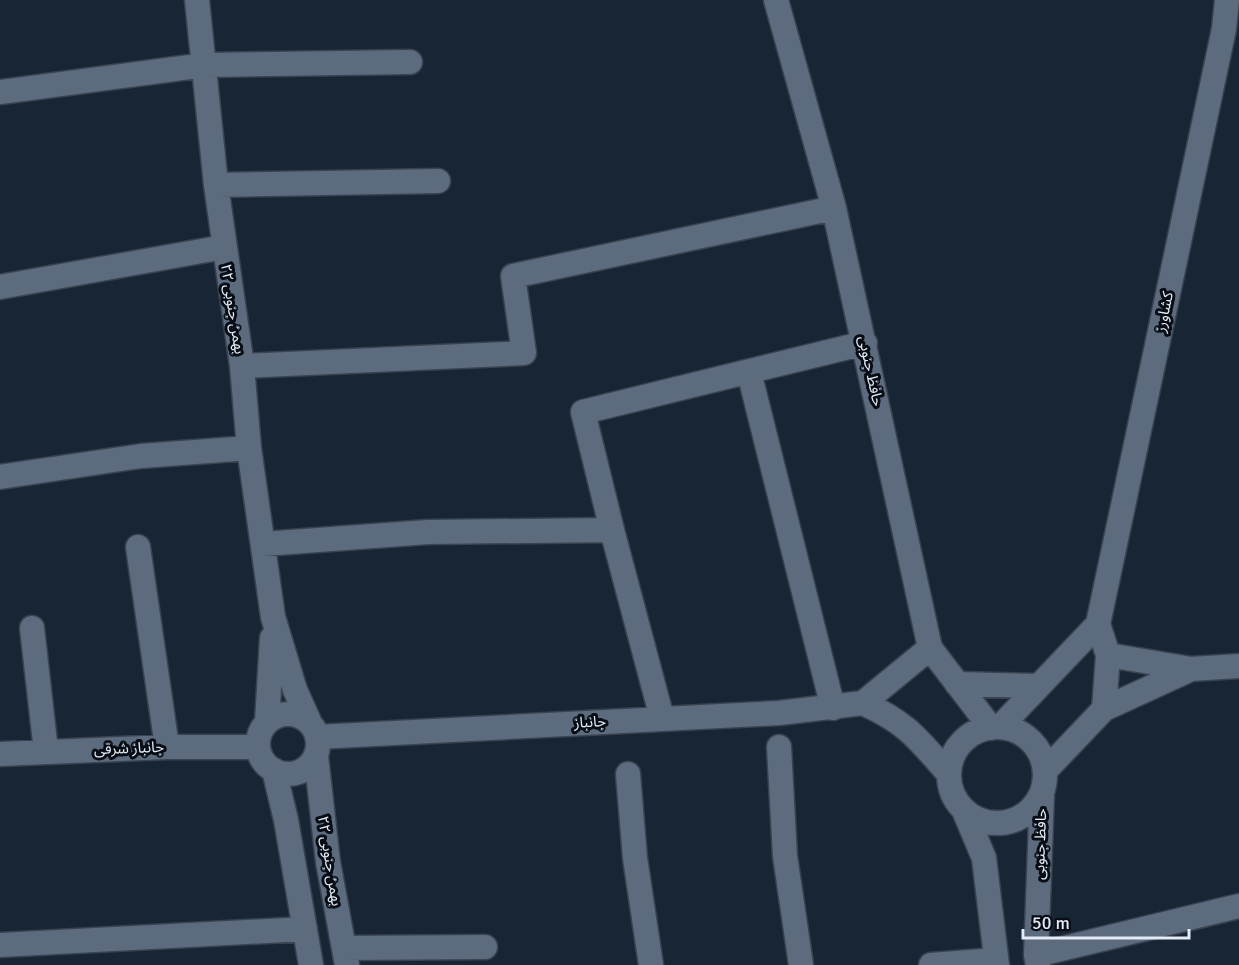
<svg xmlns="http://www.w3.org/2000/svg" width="1239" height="965" font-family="Signika,'Noto Sans Arabic',sans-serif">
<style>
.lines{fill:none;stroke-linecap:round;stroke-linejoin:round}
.minor-casing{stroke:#394250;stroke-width:27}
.minor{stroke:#5c6b7e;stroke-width:24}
.labels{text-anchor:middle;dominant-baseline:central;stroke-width:6;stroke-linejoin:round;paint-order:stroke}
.street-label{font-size:15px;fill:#e2ebf6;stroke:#080d15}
</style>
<rect width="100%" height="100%" fill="#182535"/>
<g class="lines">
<defs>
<path id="minor" d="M197,0l19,185 26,181 7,82 24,169 22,73 14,31
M776,0l58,208 96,440 61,80
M1227,0l-3,29 -126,595 10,31 83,14 48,-3
M0,92l205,-27 205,-3
M216,185l222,-4
M0,287l224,-40
M242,366l282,-13 -11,-77 321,-68
M749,372l84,336
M0,477l141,-21 108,-8
M263,544l165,-12 184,-2
M138,547l29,200
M32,628l14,123
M957,684l81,2
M863,703c44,20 54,35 85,70
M863,703l67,-55
M1104,709l4,-54
M258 744a30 30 0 1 1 60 0a30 30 0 1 1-60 0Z
M662,718l-50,-188 -29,-118 282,-69
M267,722l5,-84
M949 775a48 48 0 1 1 96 0a48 48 0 1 1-96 0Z
M1000,727l98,-103
M317,737l462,-24 84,-10
M779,747l6,109 16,109
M0,754l167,-7h91
M316,756l12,106 19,103
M274,770l12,50 25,145
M1045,771l59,-62 87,-40
M628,774l7,84 16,107
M965,813l19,45 13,107
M0,945l305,-16
M344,948l141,-1
M1036,955l203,-49
M931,965l64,-5
M1038,965l-2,-10 6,-161"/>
</defs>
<use href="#minor" class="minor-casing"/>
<use href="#minor" class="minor"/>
</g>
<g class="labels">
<g class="street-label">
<text transform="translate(233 309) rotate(81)">۲۲ بهمن جنوبی</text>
<text transform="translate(1164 312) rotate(-78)">کشاورز</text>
<text transform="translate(871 371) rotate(78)">حافظ جنوبی</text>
<text transform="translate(590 722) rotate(-3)">جانباز</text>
<text transform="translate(129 748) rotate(-2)">جانباز شرقی</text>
<text transform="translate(1040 844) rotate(-88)">حافظ جنوبی</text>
<text transform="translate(330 861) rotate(81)">۲۲ بهمن جنوبی</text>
</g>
</g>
<path d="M1023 929v9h166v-9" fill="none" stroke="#e2ebf6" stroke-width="3"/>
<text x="1032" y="929" font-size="18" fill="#e2ebf6" stroke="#080d15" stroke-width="4.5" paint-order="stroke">50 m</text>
</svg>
